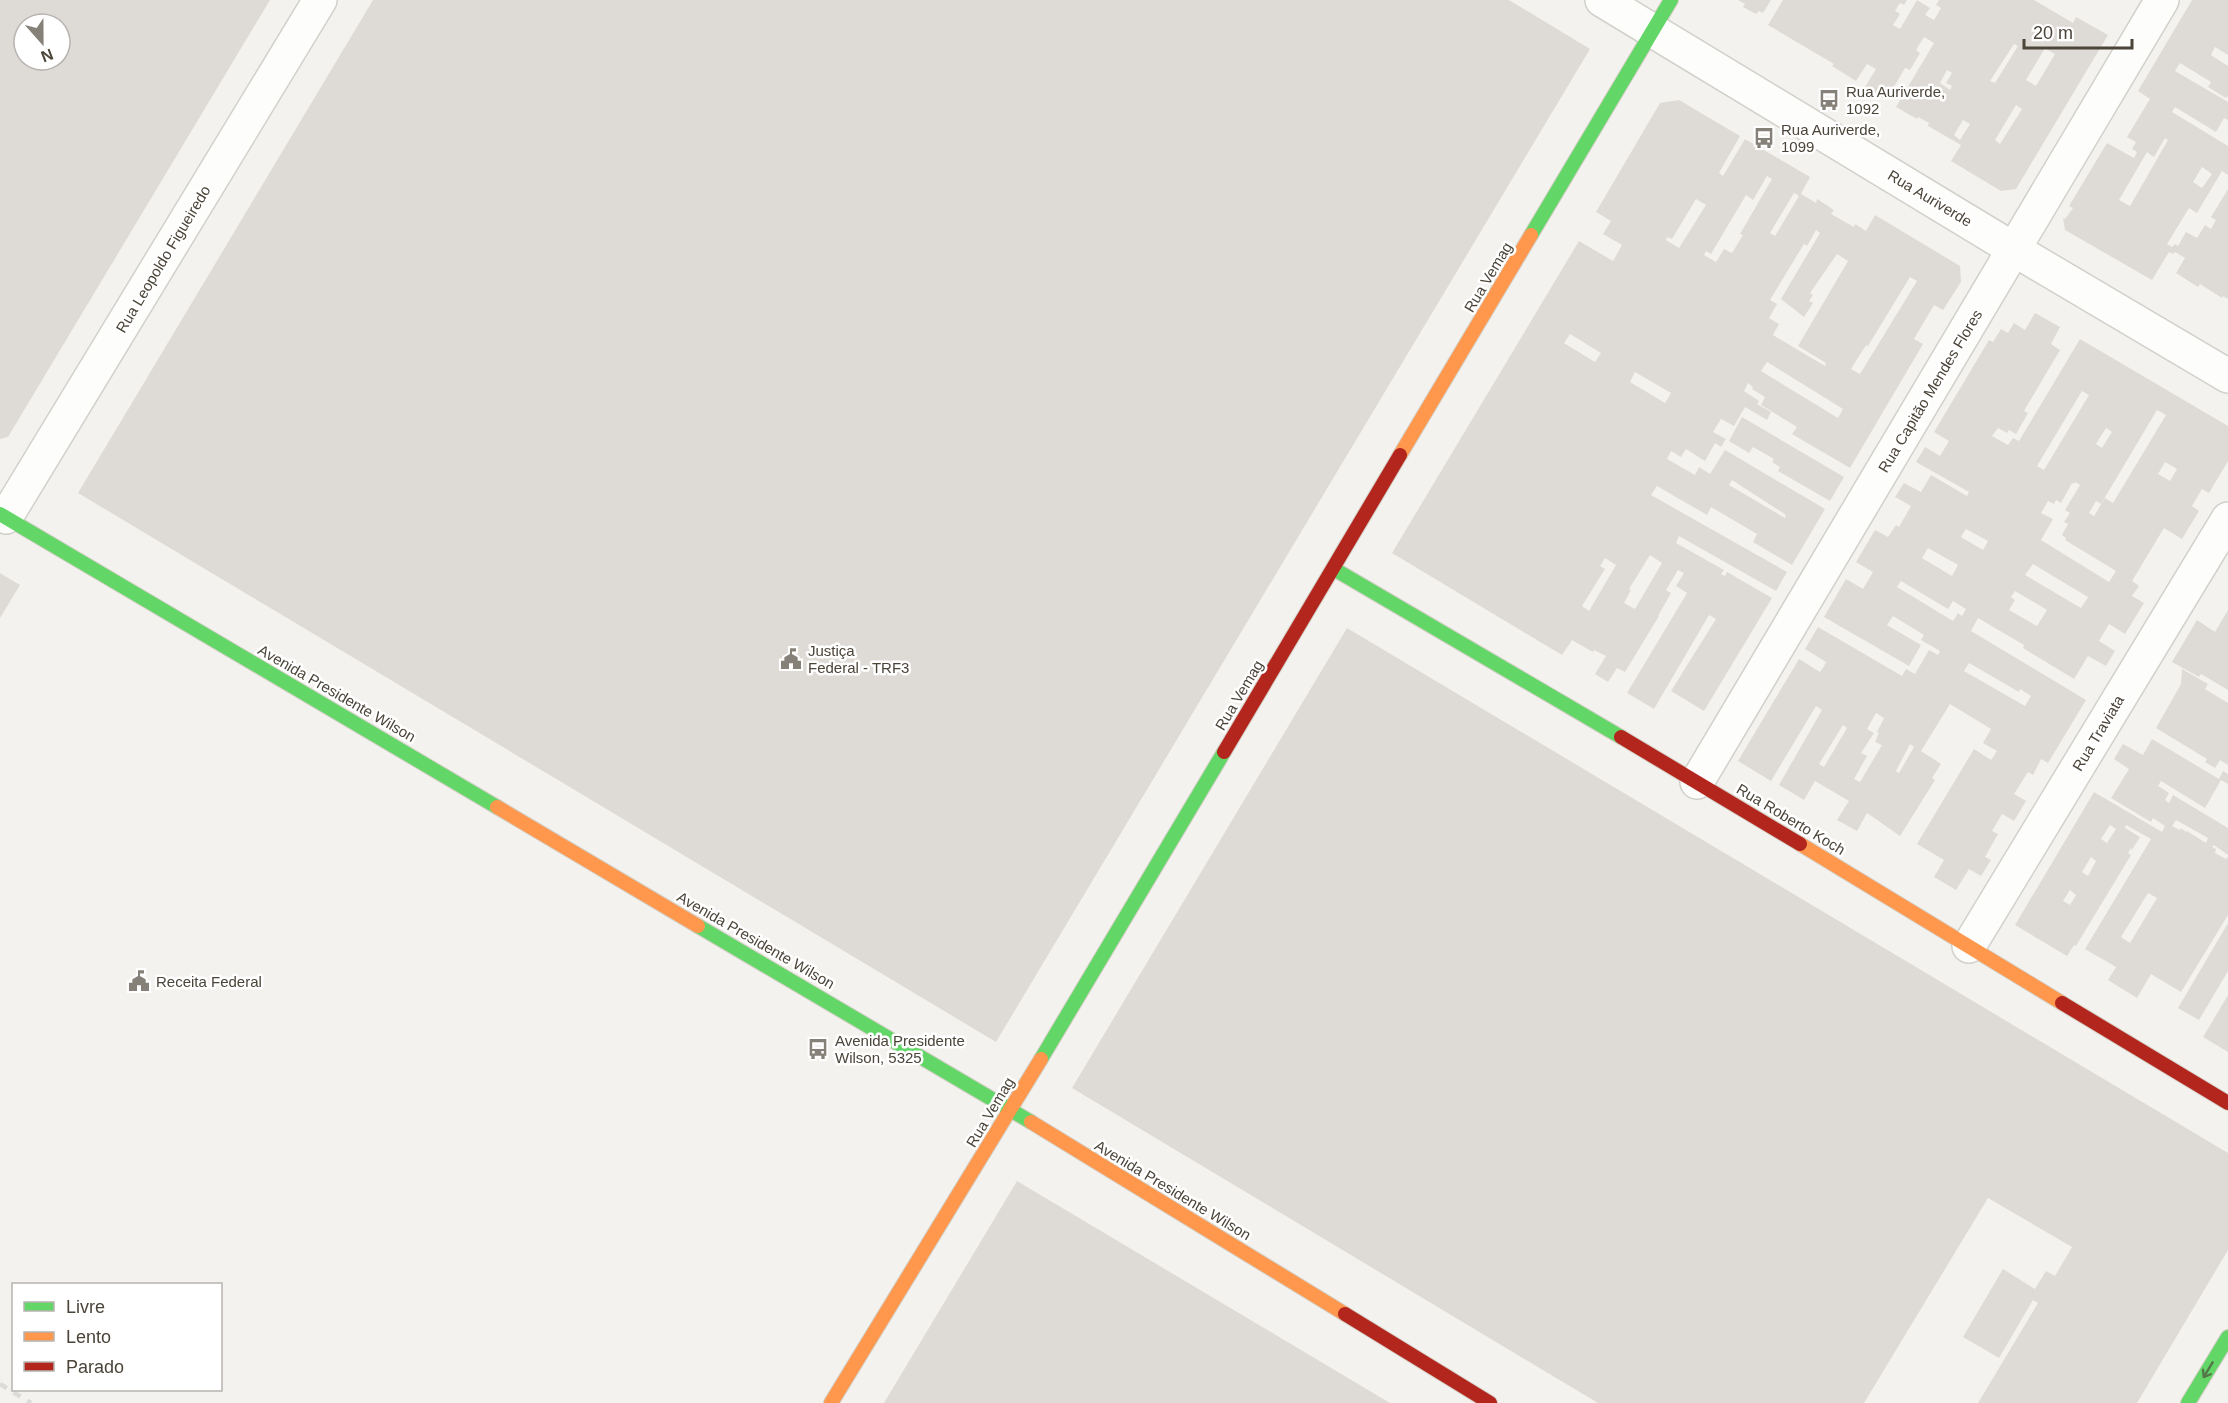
<svg xmlns="http://www.w3.org/2000/svg" width="2228" height="1403" font-family="Helvetica,sans-serif">
<style>
.building{fill:#dedbd6;fill-rule:evenodd}
.lines{fill:none;stroke-linecap:round;stroke-linejoin:round}
.street-casing{stroke:#d2d0cb;stroke-width:36}
.fast-casing{stroke:#d3cfc5;stroke-width:16}
.slow-casing{stroke:#d3cfc5;stroke-width:16}
.jam-casing{stroke:#d3cfc5;stroke-width:16}
.street{stroke:#fdfdfc;stroke-width:33}
.fast{stroke:#63d668;stroke-width:14}
.slow{stroke:#ff974d;stroke-width:14}
.jam{stroke:#b3261e;stroke-width:14}
.rail{stroke:#dbdbda;stroke-width:4.5;stroke-dasharray:8 8;stroke-linecap:butt}
.oneway{stroke:#537749}
.labels{text-anchor:middle;dominant-baseline:central;stroke-width:5;stroke-linejoin:round;paint-order:stroke}
.poi-label{font-size:15px;fill:#4b4439;stroke:#fff;text-anchor:start}
.street-label{font-size:15px;fill:#4b4439;stroke:#fff}
</style>
<rect width="100%" height="100%" fill="#f4f2ee"/>
<path class="building" d="M0,0h270l-262,437 -8,2zM24,24h36v36h-36z
M373,0h1136l81,49 -594,993 -918,-549z
M1738,0h33l-8,13 -4,-2 -3,3 -13,-7 2,-3z
M1783,0h124l-3,5 -4,-2 -5,8 5,3 -7,11 7,4 17,-29 13,8 -5,7 9,5 7,-12 -5,-3 3,-5h95l39,23 3,-6 32,18 -92,154 -15,2 -50,-30 10,-16 -33,-19 1,-3 -11,-6 -1,2 -21,-12 38,-64 -10,-6 -8,13 4,3 -10,17 -5,-2 -19,32 -21,-13 11,-18 -9,-5 -11,17 -24,-15 2,-2 -66,-39zM2014,44l4,2 -23,37 -5,-2zM2045,48l10,6 -19,32 -10,-6zM1947,70l5,3 -6,10 6,3 -2,4 -10,-7zM2016,105l6,4 -22,35 -5,-4zM1963,120l7,4 -10,16 -6,-5z
M2192,0h36v55l-13,-8 -4,8 17,11v30l-2,2 -18,-11 3,-5 -31,-19 -5,8 53,31v18l-4,-2 -8,14 -41,-25 -3,5 56,34v29l-6,-4 -25,42 -8,-5 -22,36 5,3 3,-3 3,2 8,-14 11,6 8,-13 6,4 5,-9 -5,-3 17,-28v110l-5,-3 -1,2 -22,-14 -2,3 -22,-14 9,-15 -10,-6 -2,2 -4,-2 -17,28 -87,-50 -2,-12 2,1 8,-11 -4,-2 38,-63 27,15 3,-6 -5,-3 4,-7 -9,-5 23,-38 -12,-8zM2165,138l3,2 -38,66 -11,-6 28,-48 7,5zM2202,167l10,7 -10,14 -9,-6z
M1679,100l61,36 -21,37 4,3 22,-37 65,38 -9,17 15,9 1,-4 17,11 -3,4 23,13 1,-3 11,7 9,-16 85,51 1,16 -18,28 -9,-5 -20,34 9,5 -73,124 -58,-34 5,-7 -36,-22 4,-8 -13,-8 1,-2 -5,-4 -4,8 15,10 -2,3 14,8 -4,8 -22,-13 -11,19 -13,-7 -8,13 13,7 -5,8 -6,-4 -10,18 -19,-12 -5,8 -10,-6 -4,8 28,16 4,-8 11,7 15,-24 100,59 -33,56 -39,-23 4,-8 -46,-27 -4,8 -50,-29 -6,9 136,77 -11,19 -97,-55 -3,7 48,27 -3,4 4,2 2,-4 45,26 -68,113 -33,-20 45,-72 -7,-4 -55,94 -27,-16 60,-100 -11,-7 8,-13 -6,-3 -12,20 5,3 -13,23h1l-34,56 -8,-4 -9,14 -13,-8 11,-18 -12,-6 -1,2 -21,-12 -10,15 -170,-102 187,-312 34,20 9,-16 -19,-11 8,-13 -15,-9 64,-109zM1767,176l5,3 -32,55 3,1 -11,18 -8,-4 -8,13 -12,-7 2,-4 5,3 35,-59 7,5zM1794,193l5,3 -24,40 -5,-3zM1696,199l10,6 -27,43 -13,-8 1,-3 5,2zM1816,230l4,3 -39,66 23,18 9,-14 -4,-2 4,-6 -3,-2 27,-39 11,7 -50,85 28,17 -1,3 -52,-31 6,-11 -10,-6 8,-14 -7,-4 34,-56 3,2zM1910,277l7,4 -57,93 -9,-5 15,-24 2,1zM1570,334l31,19 -6,9 -31,-19zM1767,362l76,47 -5,9 -77,-47zM1635,372l36,21 -6,10 -35,-21zM1732,480l54,35 -1,3 -56,-33zM1650,555l12,8 -27,46 -11,-6 7,-13 -2,-1zM1605,558l11,7 -27,46 -7,-5 23,-37 -5,-3z
M2035,313l25,14 -9,17 9,6 -36,61 4,2 -12,21 -7,-4 -2,3 -9,-5 -6,8 16,9 5,-7 6,3 61,-102 148,87v35l-19,32 -7,-4 -10,17 7,5 -17,28 -18,-11 -32,53 7,5 -7,10 12,7 -19,31 -16,-10 -10,17 16,10 -9,15 -18,-10 -14,23 -51,-31 1,-3 -46,-27 -7,13 115,69 -38,63 -7,-4 -8,16 -5,-3 -14,22 12,7 -12,20 -12,-7 -10,17 6,3 -13,23 6,3 -10,16 -12,-7 -13,21 -22,-13 10,-17 -27,-16 57,-95 17,11 6,-9 -14,-8 8,-14 -41,-25 -29,47 20,13 -9,14 3,2 -35,56 -33,-23 -10,18 -20,-11 12,-19 -34,-20 -11,19 -25,-15 43,-75 -6,-4 -45,75 -33,-20 61,-102 21,13 3,-4 3,-6 -21,-13 13,-22 84,49 4,-7 9,5 14,-24 9,5 2,-4 -19,-11 3,-5 -31,-19 -6,9 34,20 -12,21 -85,-49 22,-38 17,10 10,-17 -17,-10 19,-32 13,7 8,-12 3,2 12,-21 -16,-9 9,-14 17,9 10,-17 36,21 2,-4 -53,-30 9,-15 15,9 9,-15 -15,-9 55,-92 4,2 8,-13 7,4 6,-10 11,7zM2082,391l7,4 -45,75 -7,-4zM2157,410l9,5 -53,88 -8,-5 -11,18 -5,-3 7,-12 5,3zM2106,428l6,4 -10,16 -6,-4zM2165,462l12,7 -7,12 -12,-7zM2075,482l5,3 -15,25 5,3 -6,9 4,2 -6,11 4,3 -1,2 51,31 -7,11 -68,-42 12,-21 -12,-6 7,-12 6,3 2,-4 5,3 11,-20 2,1zM1966,529l22,12 -5,9 -22,-13zM1928,548l30,17 -6,11 -30,-18zM2033,564l55,33 -7,11 -56,-33zM1901,581l47,28 5,-8 13,8 -4,7 -4,-3 -5,8 -56,-34zM2015,591l32,19 -10,16 -28,-16 6,-10 -4,-3zM1969,663l50,29 1,-3 11,7 -6,10 -61,-35zM1876,713l8,5 -7,14 2,1 -4,9 7,3 -22,37 -6,-3 13,-23 -6,-3 13,-20 -7,-4zM1843,725l4,3 -23,39 -5,-3zM1910,744l4,3 -15,26 -3,-2z
M1742,417l102,60 -14,24 -52,-30 2,-4 -8,-5 2,-3 -21,-12 -4,6 -20,-12z
M0,573l20,12 -20,33z
M2228,610v80l-27,-16 -2,3 -27,-15 25,-42 18,12z
M1347,628l881,525v97l-91,153h-159l60,-100 -5,-3 -34,58 -36,-21 40,-68 32,20 11,-18 9,5 17,-29 -84,-49 -124,205h-266l-526,-315z
M2182,669l26,15 -3,5 23,14v62l-8,-5 -5,8 -10,-6 2,-3 -51,-31 25,-44z
M2152,739l67,40 4,-8 5,3v10l-7,-4 -16,28 -44,-27 -3,5 11,7 -4,7 4,3 4,-8 55,33v27l-14,-10 -2,2 4,2 -1,4 11,6 2,-2v58l-47,77 -30,-18 -14,24 -29,-18 8,-13 -31,-18 66,-110 -25,-14 -1,3 15,9 -8,13 -1,-2 -3,5 3,2 -55,91 -2,-1 -7,11 -52,-31 79,-133 68,40 3,-6 -12,-8 -2,4 -40,-24 18,-29 -15,-10 9,-15 20,11zM2176,820l32,18 -2,5 -19,-12 -1,1 -5,-4 -1,2 -8,-4zM2110,825l6,4 -9,14 -6,-4zM2091,857l5,4 -8,15 -6,-4zM2070,890l6,5 -6,10 -7,-4zM2148,893l9,5 -27,45 -9,-6z
M2228,923v48l-29,49 -21,-12z
M2228,995v57l-25,-15z
M1017,1181l373,222h-506z"/>
<g class="lines">
<defs>
<path id="street" d="M1602,0l413,250 213,126
M6,517l314,-517
M1697,782l465,-782
M1969,946l259,-427"/>
<path id="fast" d="M1531,235l140,-235
M0,514l497,293
M1334,569l287,168
M698,926l333,196
M1041,1059l183,-307
M2188,1403l40,-66"/>
<path id="slow" d="M1400,455l131,-220
M497,807l201,119
M1800,844l262,159
M1031,1122l314,192
M831,1403l210,-344"/>
<path id="jam" d="M1621,737l179,107
M1224,752l176,-297
M2062,1003l166,100
M1345,1314l145,89"/>
</defs>
<use href="#street" class="street-casing"/>
<use href="#fast" class="fast-casing"/>
<use href="#slow" class="slow-casing"/>
<use href="#jam" class="jam-casing"/>
<use href="#street" class="street"/>
<use href="#fast" class="fast"/>
<use href="#slow" class="slow"/>
<use href="#jam" class="jam"/>
<path class="rail" d="M0,1384l31,19"/>
</g>
<defs><path id="oneway-shaft" d="M-6 0H5M1.5-3L5.5 0L1.5 3" fill="none" stroke-width="1.6" stroke-linecap="round" stroke-linejoin="round" transform="scale(1.5)"/></defs>
<use class="oneway" href="#oneway-shaft" transform="translate(2208 1370) rotate(121)"/>
<defs>
<symbol id="bus-bare" viewBox="-9 -9 18 18"><path d="M-5-6H5V4H4V6H2V4H-2V6H-4V4H-5ZM-3.5-4V0h7V-4ZM-3.5 1.2v1.5H-2V1.2ZM2 1.2v1.5H3.5V1.2Z" fill="#868178" stroke="#fff" stroke-width="2.5" paint-order="stroke"/></symbol>
<symbol id="civic-bare" viewBox="-9 -9 18 18"><path d="M-.6-6.5H3V-4.5H.6V-3L4-1V1h2V6H-6V1h2V-1L-.6-3ZM-1.2 2.5V6h2.4V2.5Z" fill="#868178" stroke="#fff" stroke-width="2.5" paint-order="stroke"/></symbol>
</defs>
<g fill-rule="evenodd">
<use href="#bus-bare" x="1814" y="85" width="30" height="30"/>
<use href="#bus-bare" x="1749" y="123" width="30" height="30"/>
<use href="#civic-bare" x="776" y="644" width="30" height="30"/>
<use href="#civic-bare" x="124" y="966" width="30" height="30"/>
<use href="#bus-bare" x="803" y="1034" width="30" height="30"/>
</g>
<g class="labels">
<g class="poi-label">
<text x="1846" y="91">Rua Auriverde,<tspan x="1846" dy="17">1092</tspan></text>
<text x="1781" y="129">Rua Auriverde,<tspan x="1781" dy="17">1099</tspan></text>
<text x="808" y="650">Justiça<tspan x="808" dy="17">Federal - TRF3</tspan></text>
<text x="156" y="981">Receita Federal</text>
<text x="835" y="1040">Avenida Presidente<tspan x="835" dy="17">Wilson, 5325</tspan></text>
</g>
<g class="street-label">
<text transform="translate(1930 198) rotate(31)">Rua Auriverde</text>
<text transform="translate(163 259) rotate(-59)">Rua Leopoldo Figueiredo</text>
<text transform="translate(1488 277) rotate(-59)">Rua Vemag</text>
<text transform="translate(1930 391) rotate(-59)">Rua Capitão Mendes Flores</text>
<text transform="translate(337 693) rotate(30)">Avenida Presidente Wilson</text>
<text transform="translate(1239 695) rotate(-59)">Rua Vemag</text>
<text transform="translate(2098 733) rotate(-59)">Rua Traviata</text>
<text transform="translate(1791 819) rotate(31)">Rua Roberto Koch</text>
<text transform="translate(756 940) rotate(30)">Avenida Presidente Wilson</text>
<text transform="translate(990 1112) rotate(-59)">Rua Vemag</text>
<text transform="translate(1173 1190) rotate(31)">Avenida Presidente Wilson</text>
</g>
</g>
<rect x="12" y="1283" width="210" height="108" fill="#ffffff" stroke="#b7b4b0" stroke-width="1.5"/>
<rect x="24" y="1302" width="30" height="9" fill="#63d668" stroke="#b7b4b0" stroke-width="1.5"/>
<text x="66" y="1313" font-size="18" fill="#4b4439">Livre</text>
<rect x="24" y="1332" width="30" height="9" fill="#ff974d" stroke="#b7b4b0" stroke-width="1.5"/>
<text x="66" y="1343" font-size="18" fill="#4b4439">Lento</text>
<rect x="24" y="1362" width="30" height="9" fill="#b3261e" stroke="#b7b4b0" stroke-width="1.5"/>
<text x="66" y="1373" font-size="18" fill="#4b4439">Parado</text>
<g transform="translate(42 42) rotate(159)"><circle r="28" fill="#ffffff" stroke="#b7b4b0" stroke-width="1.5"/>
<path d="M0-4.5L10 22L0 15L-10 22Z" fill="#868178"/>
<text y="-9" font-size="16" font-weight="bold" text-anchor="middle" fill="#4b4439">N</text>
</g>
<path d="M2024 39v9h108v-9" fill="none" stroke="#4b4439" stroke-width="3"/>
<text x="2033" y="39" font-size="18" fill="#4b4439" stroke="#ffffff" stroke-width="4.5" paint-order="stroke">20 m</text>
</svg>
